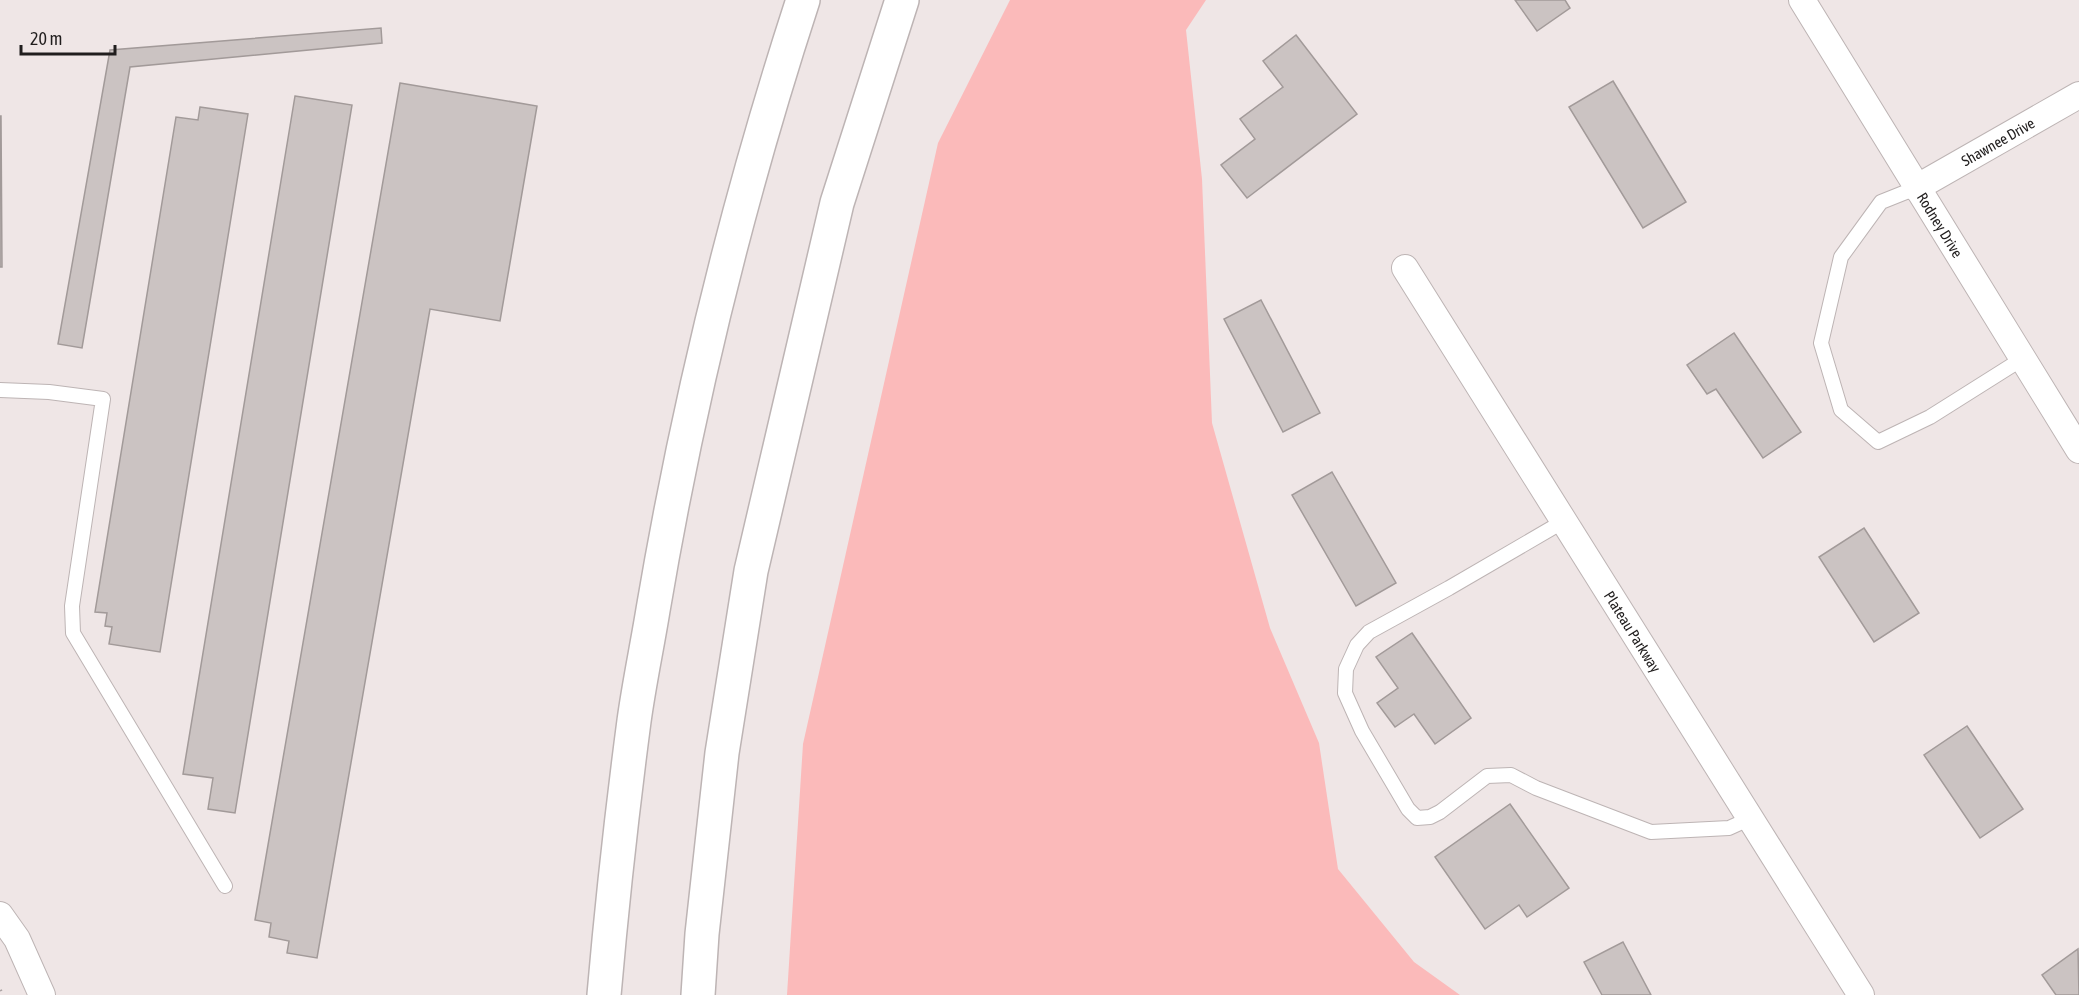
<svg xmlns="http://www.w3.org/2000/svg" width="2079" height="995" font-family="'Asap Condensed',sans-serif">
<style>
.green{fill:#fbbaba}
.building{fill:#cbc3c2;stroke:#a29a99;stroke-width:1.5}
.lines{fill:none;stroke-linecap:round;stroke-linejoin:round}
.service-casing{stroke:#bdb4b4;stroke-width:16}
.minor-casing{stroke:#bdb4b4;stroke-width:28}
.motorway-casing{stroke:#bdb4b4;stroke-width:36}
.path{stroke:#aca5a5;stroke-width:4;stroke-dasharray:1.5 4.5;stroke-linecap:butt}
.service{stroke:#fff;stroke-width:14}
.minor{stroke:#fff;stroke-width:26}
.motorway{stroke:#fff;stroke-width:33}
.labels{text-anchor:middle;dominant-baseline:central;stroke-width:4.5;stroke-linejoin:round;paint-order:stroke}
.street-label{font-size:15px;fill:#211e1e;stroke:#efe6e6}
</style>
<rect width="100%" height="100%" fill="#efe6e6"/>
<path class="green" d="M1010,0h196l-20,30 16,149 10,244 58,205 49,115 19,126 76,93 46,33h-673l16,-251 135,-601z"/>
<path class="building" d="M1515,0h50l5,8 -33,23z
M381,28l1,15 -252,24 -48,281 -24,-4 52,-294z
M1296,35l61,79 -110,84 -26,-33 34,-26 -15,-20 43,-32 -20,-26z
M1613,81l73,121 -43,26 -74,-121z
M400,83l137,23 -37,215 -70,-12 -113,649 -30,-5 2,-12 -20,-4 2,-14 -16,-3z
M295,96l57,9 -117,708 -27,-4 5,-31 -30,-4z
M200,107l48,7 -88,538 -51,-8 3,-17 -7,-1 2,-13 -12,-1 81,-495 22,3z
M0,116h1l1,151h-2z
M1261,300l59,113 -37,19 -59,-113z
M1734,333l67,99 -38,26 -47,-69 -9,5 -20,-29z
M1332,472l64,111 -40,23 -64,-111z
M1864,528l55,85 -45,29 -55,-85z
M1412,633l59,85 -36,26 -21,-30 -19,13 -18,-24 21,-15 -22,-31z
M1967,726l56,83 -43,29 -56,-83z
M1510,804l59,84 -42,29 -8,-12 -34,24 -50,-72z
M1623,942l28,53h-49l-18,-33z
M2078,949l1,46h-23l-14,-20z"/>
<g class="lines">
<defs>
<path id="service" d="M1916,188l-35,14 -40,55 -20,86 20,67 37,32 52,-25 92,-58
M0,390l49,2 54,7 -31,207 1,27 152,253
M1564,521l-115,67 -80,44 -12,13 -11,24 -1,24 17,38 46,78 9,9 13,-1 10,-5 47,-36 24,-1 25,13 115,44 78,-4 22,-10"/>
<g id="minor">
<path id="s1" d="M1802,0l277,450"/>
<path id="s2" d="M1916,188l163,-93"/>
<path id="s3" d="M1405,268l456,727"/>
<path d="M0,915l17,24 25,56"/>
</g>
<path id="motorway" d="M604,995c8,-92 18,-183 30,-274 5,-37 13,-74 19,-111 35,-207 85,-411 150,-610
M698,995l4,-61 20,-181 29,-182 86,-368 65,-203"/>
</defs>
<use href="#service" class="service-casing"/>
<use href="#minor" class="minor-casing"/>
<use href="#motorway" class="motorway-casing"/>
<path class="path" d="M0,990l2,5"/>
<use href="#service" class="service"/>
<use href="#minor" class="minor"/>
<use href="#motorway" class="motorway"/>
</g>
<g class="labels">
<g class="street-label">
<text stroke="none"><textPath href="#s2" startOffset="94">Shawnee Drive</textPath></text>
<text stroke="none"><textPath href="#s1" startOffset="264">Rodney Drive</textPath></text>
<text stroke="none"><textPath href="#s3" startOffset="429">Plateau Parkway</textPath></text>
</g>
</g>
<path d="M21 45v9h94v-9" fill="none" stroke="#211e1e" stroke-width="3"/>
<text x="30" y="45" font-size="18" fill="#211e1e" stroke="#efe6e6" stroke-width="4.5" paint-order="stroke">20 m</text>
</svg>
